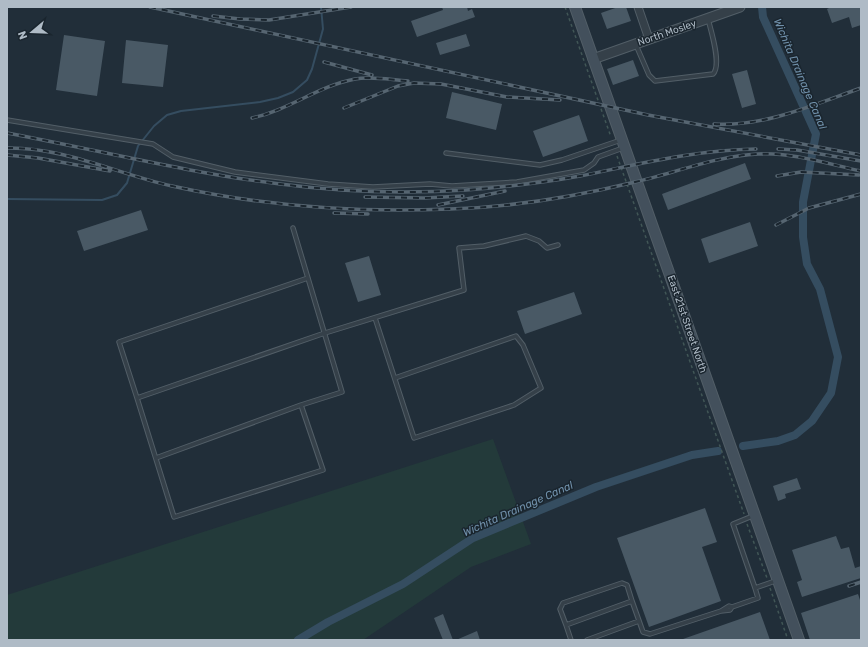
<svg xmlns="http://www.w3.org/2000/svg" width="868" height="647" font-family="Rubik,sans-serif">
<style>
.green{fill:#233a3a}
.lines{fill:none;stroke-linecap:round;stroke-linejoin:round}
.stream{stroke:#354d60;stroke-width:2}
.canal{stroke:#354d60;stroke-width:8}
.building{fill:#495965}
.service-casing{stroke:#525e67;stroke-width:5.5}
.minor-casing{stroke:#525e67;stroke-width:9}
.tertiary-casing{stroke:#525e67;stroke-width:11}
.secondary-casing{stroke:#525e67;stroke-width:12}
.path{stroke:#415656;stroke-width:1.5;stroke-dasharray:3 3;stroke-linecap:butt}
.service{stroke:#354049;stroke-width:3.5}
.minor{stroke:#354049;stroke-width:7}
.tertiary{stroke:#354049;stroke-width:9}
.secondary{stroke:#43505c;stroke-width:10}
.rail-casing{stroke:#566571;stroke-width:3.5}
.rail{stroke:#1a252e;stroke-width:2;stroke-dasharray:6;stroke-linecap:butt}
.labels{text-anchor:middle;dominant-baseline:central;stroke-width:3;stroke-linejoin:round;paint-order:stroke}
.street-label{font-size:10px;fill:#afbbc6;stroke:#1a252e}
.water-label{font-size:11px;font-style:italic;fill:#7090aa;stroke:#1a252e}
</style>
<rect width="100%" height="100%" fill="#212e39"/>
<path class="green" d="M493,439l38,105 -60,23 -108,73h-356v-45z"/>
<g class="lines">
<path class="stream" d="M7,199l95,1 15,-5 10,-12 11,-37 16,-20 13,-11 14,-4 79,-9 18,-4 15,-6 14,-12 5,-11 11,-40 -2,-22"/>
<path class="canal" d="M743,446l35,-5 17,-6 17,-14 19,-28 7,-36 -18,-68 -13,-25 -4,-27v-35l13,-68 -53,-117 -1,-10
M298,640l30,-18 75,-38 70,-46 123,-51 96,-32 26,-4"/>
</g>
<path class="building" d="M442,7h25l1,4 4,-2 3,8 -58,20 -6,-16 32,-11z
M618,7h8l5,14 -24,8 -6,-16z
M831,7h29l1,18 -9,3 -3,-11 -17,6 -5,-14z
M466,34l4,12 -30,9 -4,-12z
M64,35l41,6 -8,55 -41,-6z
M126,40l42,5 -5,42 -41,-4z
M633,60l6,16 -26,9 -6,-16z
M747,70l9,34 -14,4 -10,-34z
M452,92l50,12 -6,26 -50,-12z
M579,115l9,26 -45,16 -10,-26z
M745,163l6,16 -83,31 -6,-16z
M141,210l7,20 -64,21 -7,-20z
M750,222l8,24 -49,17 -8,-24z
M369,256l12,39 -23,7 -13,-39z
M574,292l8,22 -57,20 -8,-23z
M797,478l4,11 -16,5 1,4 -8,3 -5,-15z
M705,508l12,34 -15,5 19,54 -72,26 -32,-89z
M836,536l5,13 8,-2 6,21 6,-2v12l-59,19 -5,-15 5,-2 -10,-30z
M858,594l3,9v36l-51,1 -9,-27z
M760,612l10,28h-87v-1z
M443,614l10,26h-10l-9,-22z
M477,631l3,9h-24z"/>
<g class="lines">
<defs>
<path id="service" d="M636,45l13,30 6,6 58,-7c9,-9 -2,-43 -5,-55
M7,120l146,24 20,13 62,15 93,12 45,3 57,-3 22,2 65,-4 67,-12 10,-7 4,-6 25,-9
M446,153l94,12 22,-5 59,-20
M293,228l49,164 -41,13 22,65 -149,47 -37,-119 182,-63 6,-2 139,-43 -5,-42 25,-2 42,-10 13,5 8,7 11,-3
M375,318l39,120 100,-33 27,-17 -18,-43 -7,-9 -121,42
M137,398l-18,-56 189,-64
M156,458l145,-53
M755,515l-22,9 22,64 23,-8
M732,607l-3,-1 -8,5 9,-1 2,-3 26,-9 -3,-10
M566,625l-6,-16 3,-6 59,-20 5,2 5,16
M571,640l-5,-15 66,-24 11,31 7,2 71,-23
M587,640l52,-19"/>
<path id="minor" d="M638,7l11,32"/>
<path id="tertiary" d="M593,59l147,-52"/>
<path id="secondary" d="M575,7l224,633"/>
</defs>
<use href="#service" class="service-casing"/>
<use href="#minor" class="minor-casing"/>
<use href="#tertiary" class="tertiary-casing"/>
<use href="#secondary" class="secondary-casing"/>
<path class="path" d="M565,7l46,130
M617,156l127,358
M747,524l20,54
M770,588l18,52"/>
<use href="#service" class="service"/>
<use href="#minor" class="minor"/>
<use href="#tertiary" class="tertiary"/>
<use href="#secondary" class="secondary"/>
<defs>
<path id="rail" d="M150,7l498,108 213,40
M213,16l27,3 29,1 82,-13
M324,62l48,13
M344,108l54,-22 16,-3 27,1 66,13 53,3
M252,118c37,-8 66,-32 103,-39 17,-3 36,1 53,2
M714,124c51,3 99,-19 147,-36
M7,133c91,17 181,40 273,51 62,8 124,10 186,6 38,-3 76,-7 114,-14 60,-12 114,-26 176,-27
M7,148c58,-1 110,26 165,38 90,20 185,27 278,23 62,-2 124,-12 185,-27 40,-9 81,-26 123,-28 34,-2 70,10 103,17
M778,149l19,1 64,11
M7,155l31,3 72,13
M777,176l24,-4 58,3
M365,197l59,1 39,-2
M438,205l67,-14
M334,213l34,1
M776,225l33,-17 52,-14
M849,586l12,-4"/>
</defs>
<use href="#rail" class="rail-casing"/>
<use href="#rail" class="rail"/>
</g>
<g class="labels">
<g class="street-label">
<text transform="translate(667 33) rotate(-19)">North Mosley</text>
<text transform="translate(687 324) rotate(71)">East 21st Street North</text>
</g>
<g class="water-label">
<text transform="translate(800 74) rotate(67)">Wichita Drainage Canal</text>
<text transform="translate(518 509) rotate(-24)">Wichita Drainage Canal</text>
</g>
</g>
<rect width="868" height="647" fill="none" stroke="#afbbc6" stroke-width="16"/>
<g transform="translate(32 32) rotate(251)" stroke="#1a252e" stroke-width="3" paint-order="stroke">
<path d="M0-3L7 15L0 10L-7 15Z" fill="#afbbc6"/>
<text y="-6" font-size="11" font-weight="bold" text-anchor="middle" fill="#afbbc6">N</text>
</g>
</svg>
